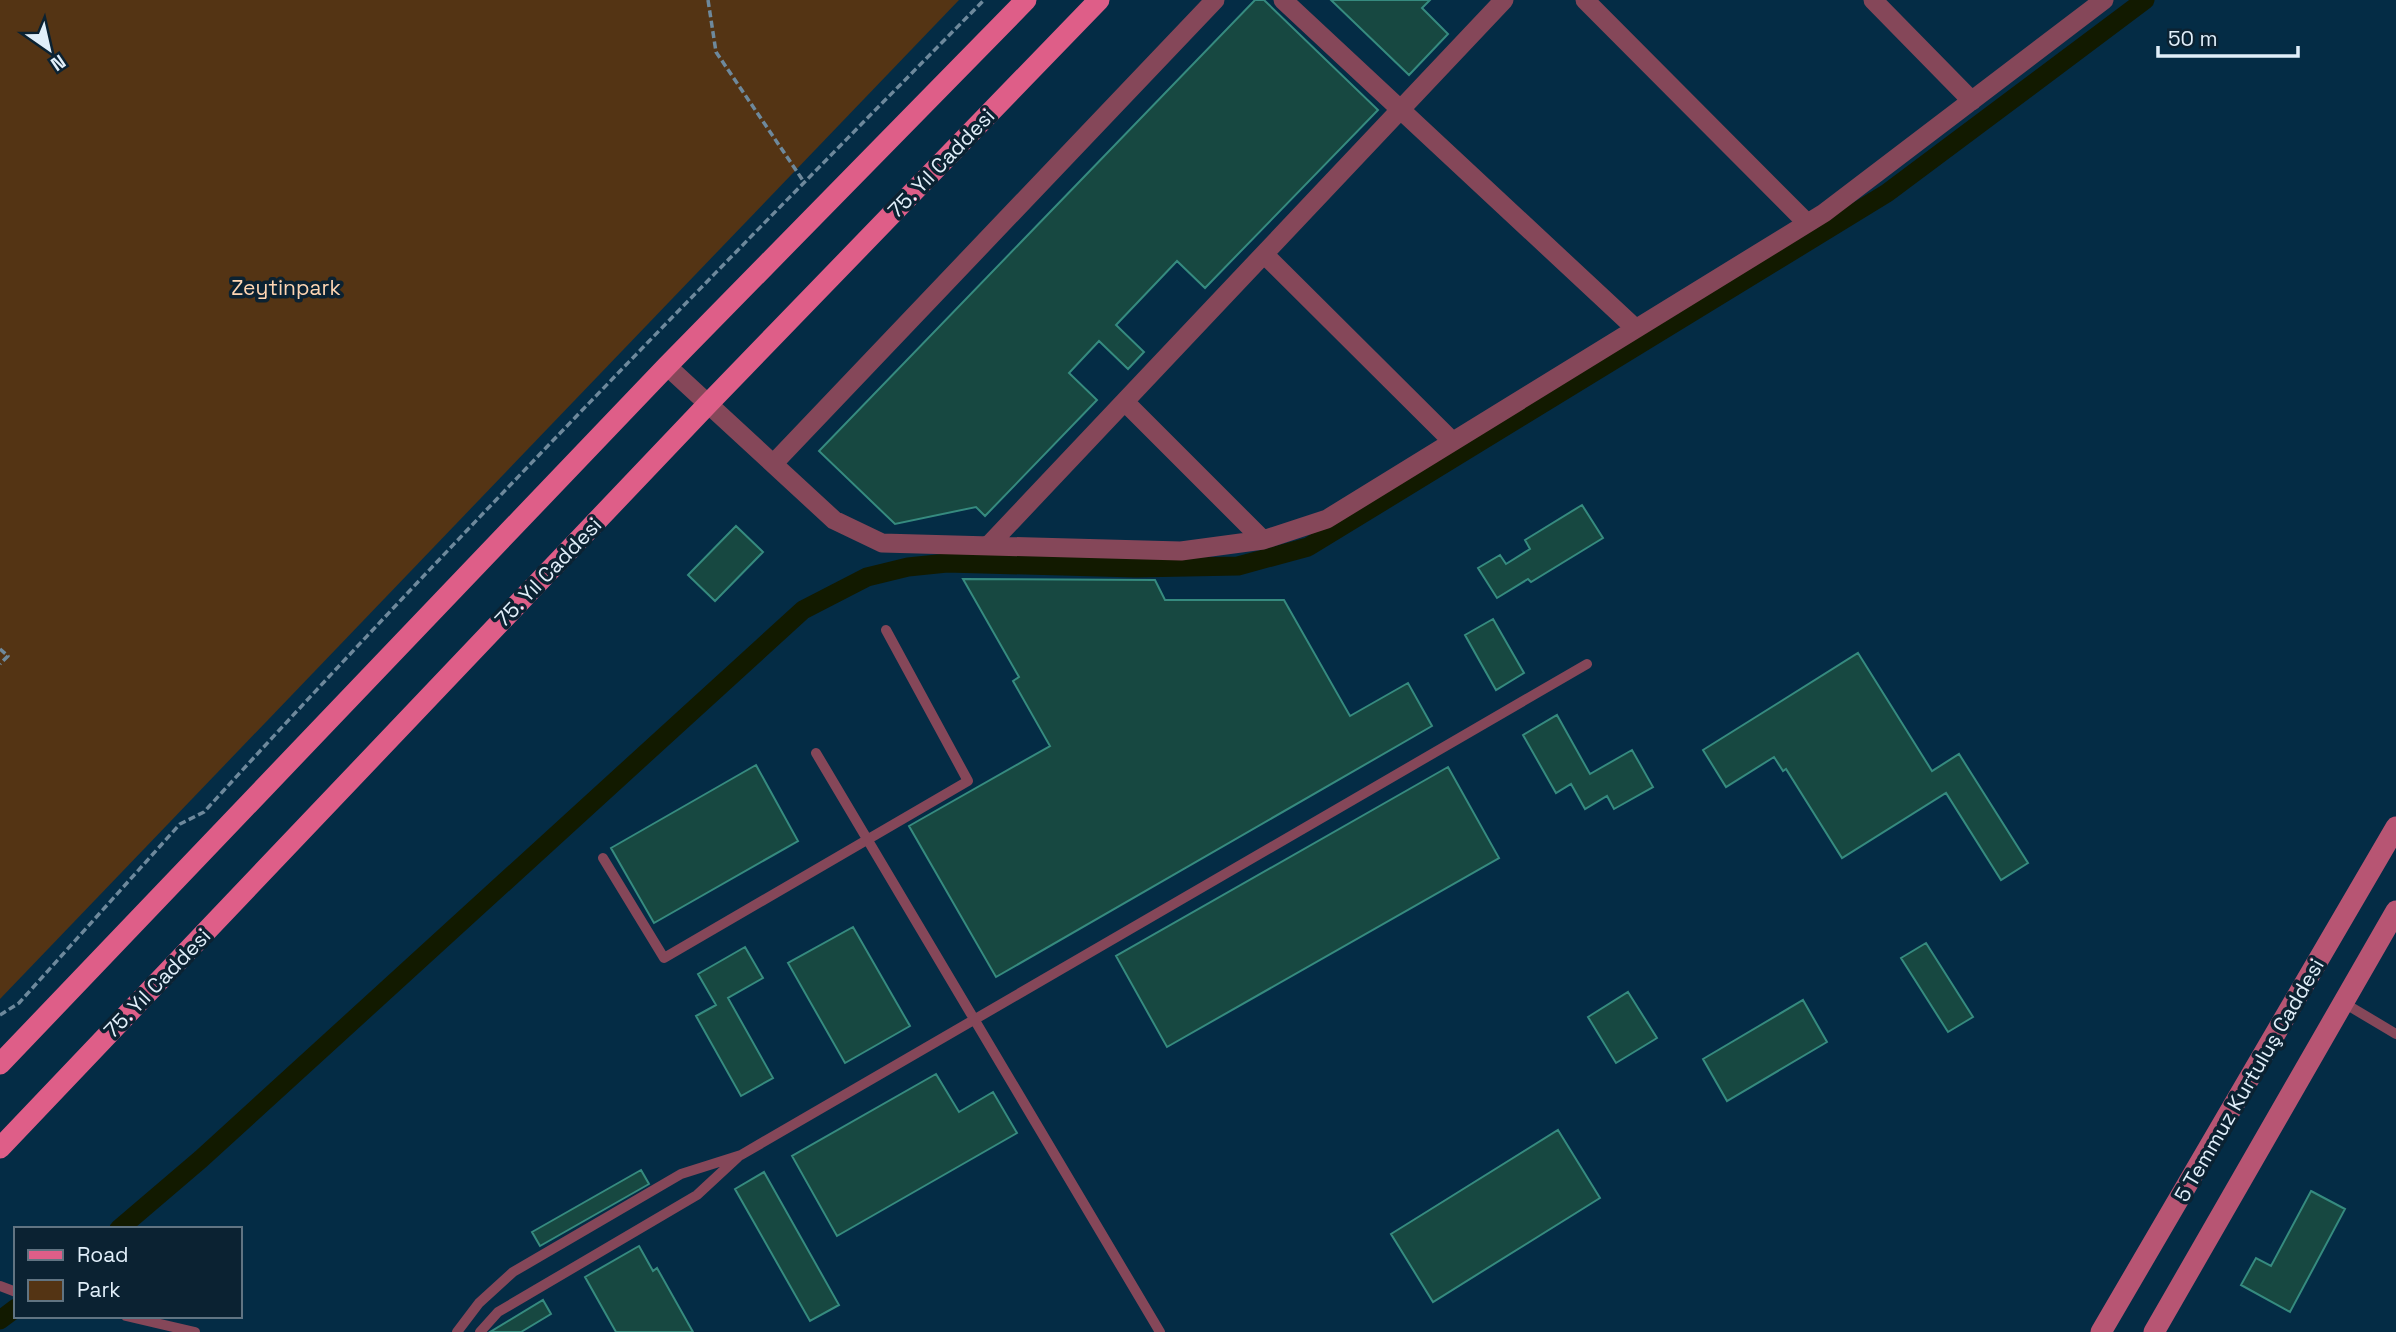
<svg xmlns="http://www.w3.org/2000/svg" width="2396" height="1332" font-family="'Space Grotesk',sans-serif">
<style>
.green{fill:#543414}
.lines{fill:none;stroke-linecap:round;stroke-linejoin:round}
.canal{stroke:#121a00;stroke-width:19}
.building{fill:#174841;stroke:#368b7f;stroke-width:2}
.path{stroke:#6e899c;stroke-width:3.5;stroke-dasharray:7 3.5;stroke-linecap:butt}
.lane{stroke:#854759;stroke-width:10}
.street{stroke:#854759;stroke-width:19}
.secondary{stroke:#b75573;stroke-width:21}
.primary{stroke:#de5e88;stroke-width:21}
.labels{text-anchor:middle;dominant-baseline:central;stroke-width:7;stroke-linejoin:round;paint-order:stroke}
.street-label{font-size:21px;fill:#e1effa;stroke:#0b2232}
.park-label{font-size:21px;fill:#ffd6b3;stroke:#0b2232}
</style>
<rect width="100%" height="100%" fill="#042c45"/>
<path class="green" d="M0,0h959l-959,999z"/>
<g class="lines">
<path class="canal" d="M119,1229l82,-70 602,-549 64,-33 41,-10 39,-4 189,5 102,-2 70,-19 579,-354 258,-193
M0,1320l16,-12"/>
</g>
<path class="building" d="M1255,0h9l114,110 -173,178 -28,-27 -61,64 28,27 -16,17 -29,-28 -30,32 28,27 -112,116 -9,-9 -81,17 -76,-73z
M1331,0h99l-8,8 26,26 -39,41z
M1582,505l21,33 -72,44 -3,-3 -31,19 -19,-30 22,-13 6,9 24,-15 -5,-9z
M736,526l27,26 -48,49 -27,-26z
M963,579l192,1 10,20h119l66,116 58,-33 24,43 -436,251 -87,-151 141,-80 -37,-65 6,-4z
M1493,619l31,54 -28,17 -31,-55z
M1858,653l74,118 27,-17 69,109 -27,17 -55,-87 -104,65 -56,-89 -3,2 -9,-14 -48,30 -23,-37z
M1557,715l33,59 42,-24 21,37 -39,22 -7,-13 -22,13 -14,-25 -15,9 -33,-58z
M756,765l42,76 -144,82 -43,-75z
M1448,767l51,91 -332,189 -51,-91z
M853,927l57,99 -65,37 -57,-100z
M1926,943l47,74 -25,15 -47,-74z
M745,947l18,31 -35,20 45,80 -32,18 -45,-80 20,-11 -18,-31z
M1628,992l29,46 -41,25 -28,-46z
M1803,1000l24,42 -100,59 -24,-42z
M936,1074l23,38 34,-20 24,41 -180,103 -45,-80z
M1558,1130l42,68 -167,104 -42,-68z
M641,1170l8,14 -109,62 -8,-14z
M764,1172l75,133 -29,16 -75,-132z
M2311,1191l34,18 -55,103 -49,-27 15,-27 15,8z
M639,1246l14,25 4,-3 36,64h-77l-31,-55z
M543,1300l8,14 -30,18h-31z"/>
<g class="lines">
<path class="path" d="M708,0l8,52 88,130
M0,649l8,7 -8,8
M0,1015l19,-12 161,-179 24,-12c253,-277 516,-545 780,-812"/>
<path class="lane" d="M816,753l344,579
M603,858l61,100 304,-177 -82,-151
M2344,1003l52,31
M0,1286l16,6
M126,1316l69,16
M457,1332l22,-29 34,-31 168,-98 60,-19 846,-491
M480,1332l18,-20 199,-117 41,-38"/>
<path class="street" d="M1283,0l352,328
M1585,0l222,223
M1873,0l99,101
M1264,254l187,186
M667,366l167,154 48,23 299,8 82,-11 64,-21 497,-306 280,-213
M1125,402l138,138
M774,463l441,-463
M988,546l516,-546"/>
<path class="secondary" d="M2101,1332l295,-505
M2154,1332l242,-421"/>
<path class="primary" d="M0,1064l667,-698 359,-366
M0,1148l708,-744 391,-404"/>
</g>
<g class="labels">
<g class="street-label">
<text transform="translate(941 163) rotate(-46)">75. Yıl Caddesi</text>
<text transform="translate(548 572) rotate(-46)">75. Yıl Caddesi</text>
<text transform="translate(157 983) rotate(-46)">75. Yıl Caddesi</text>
<text transform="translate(2249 1080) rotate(-60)">5 Temmuz Kurtuluş Caddesi</text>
</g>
<g class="park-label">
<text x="286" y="287">Zeytinpark</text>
</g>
</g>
<rect x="14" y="1227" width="228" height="91" fill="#0b2232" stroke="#617482" stroke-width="2"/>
<rect x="28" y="1250" width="35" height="10" fill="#de5e88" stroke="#617482" stroke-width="2"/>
<text x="77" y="1262" font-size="21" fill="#e1effa">Road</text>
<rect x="28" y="1280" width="35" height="21" fill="#543414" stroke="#617482" stroke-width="2"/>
<text x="77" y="1297" font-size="21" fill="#e1effa">Park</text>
<g transform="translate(49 49) rotate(146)" stroke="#0b2232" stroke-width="5" paint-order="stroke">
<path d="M0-5L12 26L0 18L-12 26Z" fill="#e1effa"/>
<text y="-10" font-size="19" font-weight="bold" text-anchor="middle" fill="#e1effa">N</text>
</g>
<path d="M2158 46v10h140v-10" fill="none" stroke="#e1effa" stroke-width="3.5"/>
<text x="2168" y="46" font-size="21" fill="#e1effa" stroke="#0b2232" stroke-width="5" paint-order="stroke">50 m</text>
</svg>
